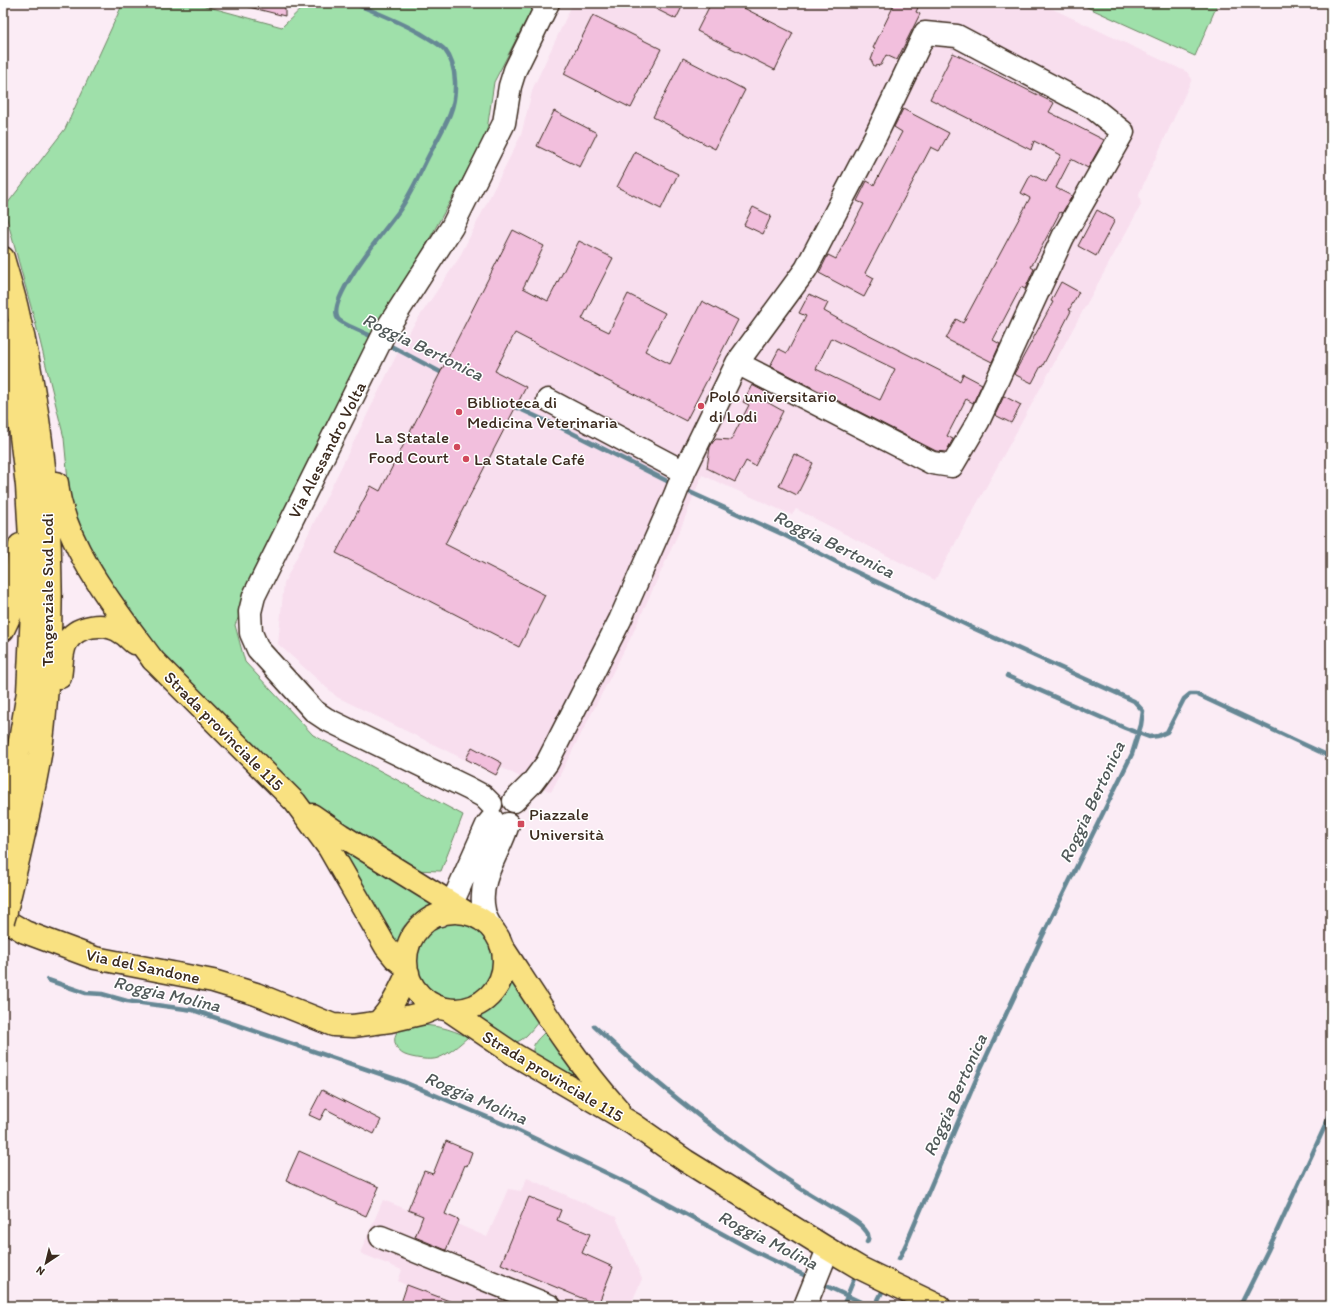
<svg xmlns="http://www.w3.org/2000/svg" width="1334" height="1309" font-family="Itim,sans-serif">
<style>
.built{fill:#f8deee}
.green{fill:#9fe0aa;stroke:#6d8564}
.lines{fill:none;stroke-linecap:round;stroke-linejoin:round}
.stream{stroke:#668895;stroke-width:4.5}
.building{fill:#f2bfdd;stroke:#3b2a1e;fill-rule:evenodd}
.minor-casing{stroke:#3b2a1e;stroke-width:25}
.major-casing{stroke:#3b2a1e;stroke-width:25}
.highway-casing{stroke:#3b2a1e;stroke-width:25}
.minor{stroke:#fff;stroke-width:22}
.major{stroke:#f9e181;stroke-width:22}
.highway{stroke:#f9e181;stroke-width:22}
.highway-bridge-casing{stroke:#3b2a1e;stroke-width:25;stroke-linecap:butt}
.highway-bridge{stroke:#f9e181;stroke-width:22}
.poi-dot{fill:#d1495b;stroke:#fff;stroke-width:1.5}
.labels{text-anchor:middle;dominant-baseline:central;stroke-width:3;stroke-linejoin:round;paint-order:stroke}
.poi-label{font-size:17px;fill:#3b2a1e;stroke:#fff;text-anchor:start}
.street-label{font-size:17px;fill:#3b2a1e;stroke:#fff}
.water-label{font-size:18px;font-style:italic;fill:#515959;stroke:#fff}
</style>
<rect width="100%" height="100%" fill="#fbecf5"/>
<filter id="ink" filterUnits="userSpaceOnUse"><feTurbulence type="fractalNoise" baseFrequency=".025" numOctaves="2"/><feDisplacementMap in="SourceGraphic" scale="8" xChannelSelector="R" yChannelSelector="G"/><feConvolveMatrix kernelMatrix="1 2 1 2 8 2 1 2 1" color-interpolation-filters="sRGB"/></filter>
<g filter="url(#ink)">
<path class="built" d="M573,3h467l147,69 5,7 -53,115 2,11 -206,375 -139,-71 -4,6 -90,-40 -20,50 -50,110 -81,157 -51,-25 -4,8 -159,-78 -59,-53 6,-61 121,-245 54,-80 62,-123 12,-47z
M527,1178l89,39 26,62 -12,27h-230l7,-20 -9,-5 4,-11 -42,-17 23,-53 40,16 4,-9 32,13 -2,4 30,13 21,-48 13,2z"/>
<path class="green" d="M123,3h71l88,24 25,-24h228l-41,79 -8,55 -159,286 -92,202 10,37 68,73 150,80 -22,56 -29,-1 -116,-74 -130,-133 -63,-89 -32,-62 -7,-74 -28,-113 -32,-117 61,-79z
M1078,3h140l-23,53z
M335,842l100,62c-13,6 -25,13 -33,25 -2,5 -3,11 -6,15z
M413 962a41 41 0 1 1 82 0a41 41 0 1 1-82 0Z
M511,979l28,42c-8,9 -15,21 -27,22l-40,-24c20,-8 31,-19 37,-39z
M414,1025c22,0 34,3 54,12 -9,8 -19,17 -30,21 -7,3 -26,0 -33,-3 -10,-4 -14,-18 -6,-25 4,-3 11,-4 15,-5z
M545,1032h1l17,25 30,37 -60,-38c-1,-13 3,-15 12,-24z"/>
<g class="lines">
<path class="stream" d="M353,3c23,9 45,18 67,30 8,5 18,10 25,17 13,16 12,46 5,64 -6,15 -15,29 -22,43 -9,18 -17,37 -29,54 -12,17 -74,89 -61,108 3,5 30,15 37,19
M385,343l61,32
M511,405l55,25 107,54
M683,489l99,45 68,35 125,60 159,72 9,10 -2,14 -9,29 -89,181 -62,133 -74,174 -8,17
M1007,676l118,52 24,9 9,-1 9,-4 17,-33 6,-5h6l135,63
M48,980l38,13 16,1 25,7 66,9 211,72 111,47 127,61 112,61 56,27
M594,1026c64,60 132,114 206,162 14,9 28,17 42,25 8,5 19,10 24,18 3,3 3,8 1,11
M820,1283l49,23
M843,1306l13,-32
M875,1306l9,-18
M1240,1306l28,-56 63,-137"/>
</g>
<path class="building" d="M249,3h36v13l-36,-9z
M644,3h40l-8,16z
M711,3h23l59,30 -18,37 -78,-39z
M895,3h25l-4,9 4,2 -23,46 -11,-5 -5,10 -7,1 -3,-6 4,-11 -2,-1z
M593,15l68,34 -30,59 -67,-34z
M953,53l101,50 -5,9 55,28 -16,28 -17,-9 -15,29 16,8 -10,17 -2,-1 -29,55 3,2 -9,20 -4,-2 -28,53 7,4 -8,18 -46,-23 10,-20 7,4 67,-125 -9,-5 10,-19 15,8 15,-27 -27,-14 -3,9 -101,-51z
M683,58l62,32 -30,59 -62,-32z
M903,109l46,24 -10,18 -8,-4 -66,126 9,5 -10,19 -45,-24 9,-18 8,4 28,-55 -7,-3 10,-20 7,4 28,-53 -8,-5z
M554,111l43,22 -17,34 -43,-21z
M635,152l43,22 -17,35 -44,-22z
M753,207l18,9 -8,18 -19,-9z
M1097,210l18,10 -19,36 -18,-10z
M513,230l31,16 -21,42 25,13 31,-60 34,17 -31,61 27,13 19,-38 37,19 -20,38 25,13 32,-63 36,19 -52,101 -171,-88 -20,38 31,16 -81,157 100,51 -26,52 -183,-94 35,-67 9,5z
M1061,282l18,10 -10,18 2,1 -29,56 -1,-1 -9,17 -18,-9 39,-72 -2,-1z
M809,294l19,9 -4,8 16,9 120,61 3,-7 19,10 -9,19 -7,-4 -19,37 6,3 -7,13 -10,-1 -166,-85 9,-17 8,4 19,-37 -7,-3zM831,338l64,31 -15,31 -64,-31z
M752,385l17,9 -4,7 18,10 -28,55 -9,-5 -11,21 -28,-14 3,-21 3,-5 3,-3 15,1 18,-35 -6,-3z
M1004,396l17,9 -10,18 -16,-8z
M794,454l19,9 -16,32 -18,-9z
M472,747l30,16 -6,12 -30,-16z
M322,1090l59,30 -7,14 -48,-25 -6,11 -11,-5z
M446,1141l26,11 -5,14 -2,-1 -20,49 14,6 -13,30 -31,-13 8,-21 -15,-6 16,-39 9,3z
M299,1151l80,36 -13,29 -80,-36z
M529,1197l32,13 -4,10 33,14 -8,19 31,14 -15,38 -97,-41z
M407,1285l53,20 -1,1h-59z"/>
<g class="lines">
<defs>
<path id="minor" d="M548,400l136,72
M514,801l18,-18 15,-20 73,-143 55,-125 9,-23 53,-109 69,-94 70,-134 49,-102 32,3 136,72 30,24 -60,105 -85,185 -26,44 -20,-3 -195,-100
M491,804l-8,-8 -15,-8 -142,-69 -12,-8 -56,-62 -7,-16 -1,-21 4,-16 132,-266 66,-103 52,-104 6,-37 5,-16 33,-67
M440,915l11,-11 3,-5 33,-74 5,-6
M493,930c-4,-7 -8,-12 -9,-20 -7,-30 16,-58 24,-86
M381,1237l169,69
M805,1306l23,-57"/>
<path id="major" d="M153,660l142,142 34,46 57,99 9,11 11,9
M312,815l29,20 126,78
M406 961a49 49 0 1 1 98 0a49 49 0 1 1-98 0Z
M3,919l22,13 70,26 118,23 43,13 77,31 20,1 37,-5 34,-8 15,-6
M501,945c37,56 72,114 117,164
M447,1009l68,46 118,69 53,37 142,88 32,19 31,15 48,23
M377,1023c15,-14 22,-32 31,-50"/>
<path id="highway" d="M3,258c5,18 11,36 15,55 26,112 37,228 31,343 -2,33 -4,67 -9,99 -9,53 -22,105 -34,156
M3,331l14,72 10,83 6,105 -5,101 -25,152
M57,483c6,62 60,128 96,177
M3,630l7,-15 10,-70
M60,677c2,-10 1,-24 6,-34 10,-18 39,-22 56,-10 4,2 8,7 12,10"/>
</defs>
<use href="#minor" class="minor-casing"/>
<use href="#major" class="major-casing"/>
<use href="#highway" class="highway-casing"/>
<use href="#minor" class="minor"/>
<use href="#major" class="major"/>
<use href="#highway" class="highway"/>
<defs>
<path id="highway-bridge" d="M3,921l3,-10"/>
</defs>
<use href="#highway-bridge" class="highway-bridge-casing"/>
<use href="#highway-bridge" class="highway-bridge"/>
</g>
</g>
<g class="poi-dot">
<circle cx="701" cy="406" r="4"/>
<circle cx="459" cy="412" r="4"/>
<circle cx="457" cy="447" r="4"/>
<circle cx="466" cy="459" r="4"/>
<rect x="517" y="820" width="8" height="8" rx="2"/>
</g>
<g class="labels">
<g class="poi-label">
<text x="709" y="396">Polo universitario<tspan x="709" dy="20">di Lodi</tspan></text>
<text x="467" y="402">Biblioteca di<tspan x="467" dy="20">Medicina Veterinaria</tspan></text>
<text x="449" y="437" text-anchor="end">La Statale<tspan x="449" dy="20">Food Court</tspan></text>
<text x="474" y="459">La Statale Café</text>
<text x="529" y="814">Piazzale<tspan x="529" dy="20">Università</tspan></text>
</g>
<g class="street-label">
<text transform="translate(327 450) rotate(-63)">Via Alessandro Volta</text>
<text transform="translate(47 590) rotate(-90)">Tangenziale Sud Lodi</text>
<text transform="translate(224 731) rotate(45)">Strada provinciale 115</text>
<text transform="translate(143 966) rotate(12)">Via del Sandone</text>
<text transform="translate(553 1076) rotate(31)">Strada provinciale 115</text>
</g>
<g class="water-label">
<text transform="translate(423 347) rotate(26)">Roggia Bertonica</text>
<text transform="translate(834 544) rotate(26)">Roggia Bertonica</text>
<text transform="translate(1092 802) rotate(-65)">Roggia Bertonica</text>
<text transform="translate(167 994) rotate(13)">Roggia Molina</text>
<text transform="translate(955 1095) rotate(-66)">Roggia Bertonica</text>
<text transform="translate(476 1098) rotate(23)">Roggia Molina</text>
<text transform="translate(768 1240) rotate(27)">Roggia Molina</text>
</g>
</g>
<rect width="1334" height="1309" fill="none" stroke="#fff" stroke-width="16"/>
<rect x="8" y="8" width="1318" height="1293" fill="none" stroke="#3b2a1e" stroke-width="1.5" filter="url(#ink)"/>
<g transform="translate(46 1263) rotate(215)" stroke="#ffffff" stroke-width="3" paint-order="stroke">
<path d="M0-3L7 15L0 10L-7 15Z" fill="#3b2a1e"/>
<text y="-6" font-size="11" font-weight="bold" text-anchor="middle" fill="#3b2a1e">N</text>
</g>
</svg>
